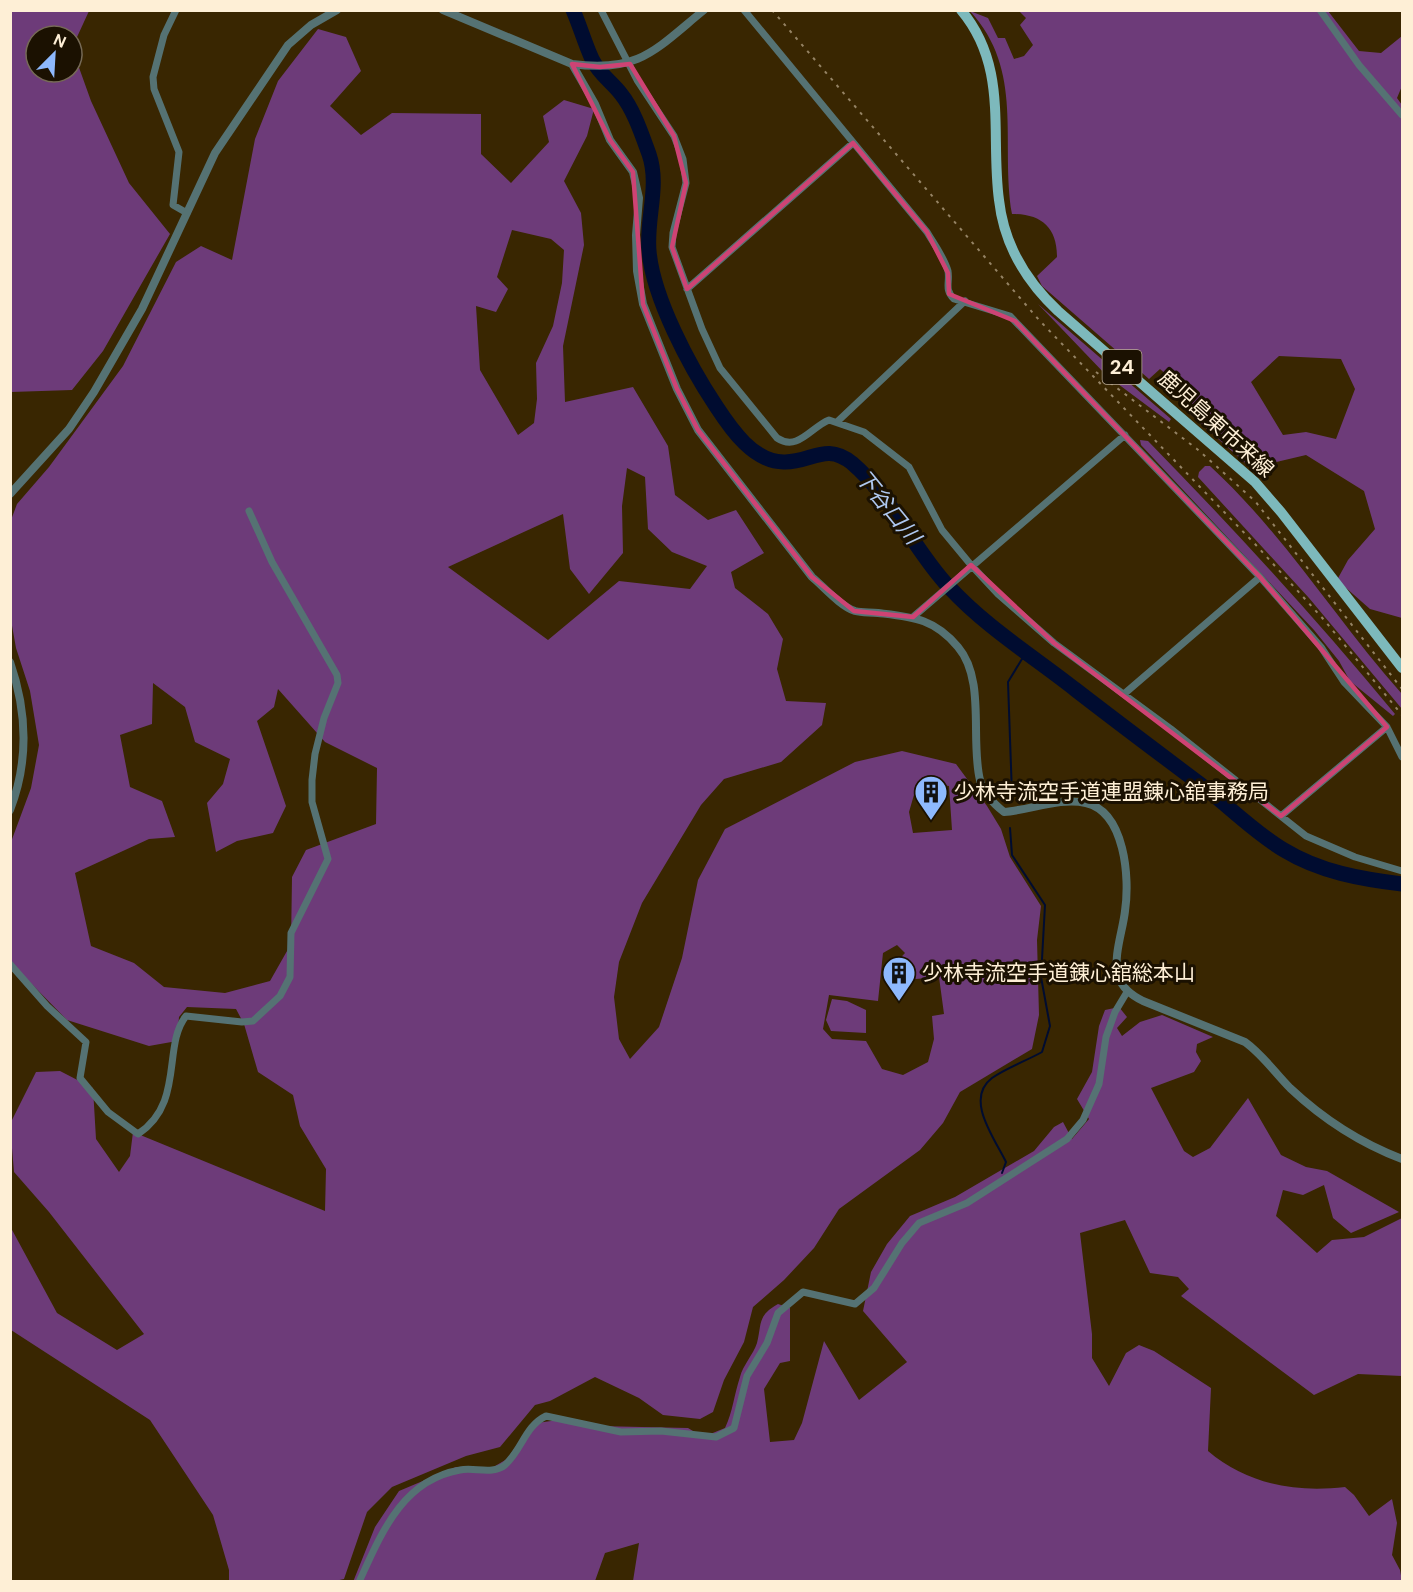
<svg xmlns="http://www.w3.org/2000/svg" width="1413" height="1592" font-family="'DM Sans','Noto Sans JP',sans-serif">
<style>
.green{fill:#6d3b79;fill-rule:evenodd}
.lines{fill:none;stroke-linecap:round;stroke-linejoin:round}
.stream{stroke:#000c30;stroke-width:2}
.river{stroke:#000c30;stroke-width:15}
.minor{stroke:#557273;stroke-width:7}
.tertiary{stroke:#557273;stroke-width:8}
.primary{stroke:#7db9bc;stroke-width:10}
.rail{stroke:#958364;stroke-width:2;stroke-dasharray:3 6;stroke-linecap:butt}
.marked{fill:none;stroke:#ce4374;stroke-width:4.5;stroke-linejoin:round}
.labels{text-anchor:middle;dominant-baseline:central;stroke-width:6;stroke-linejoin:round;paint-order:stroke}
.shield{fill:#1b1101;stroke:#baac96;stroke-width:1.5}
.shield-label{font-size:20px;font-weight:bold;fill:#feefd6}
.street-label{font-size:21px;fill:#feefd6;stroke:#1b1101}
.poi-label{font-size:21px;fill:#feefd6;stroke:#1b1101;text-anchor:start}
.water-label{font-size:22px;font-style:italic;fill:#aec7ef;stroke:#1b1101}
</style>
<rect width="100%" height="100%" fill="#392601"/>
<path class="green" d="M10,11h79l-17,37 19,53 38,82 41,51 -67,117 -31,39 -61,2zM36,36h36v36h-36z
M970,11l18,7 10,20h7l9,21 10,-3 9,-11 -13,-20 6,-7 -7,-7h309l31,40 22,2 21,-17v50l-5,12 5,7v513l-32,-9 -33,-29 11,-20 27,-31 -11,-38 -58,-36 -55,13 -70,-62 6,-13 -27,-24 -11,10 -107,-93 -5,-10 20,-19c0,-30 -16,-43 -45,-43 -12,-72 13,-143 -42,-203zM1279,356l62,3 14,30 -19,50 -30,-7 -23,3 -32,-53z
M318,29l28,8 15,34 -31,35 31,29 31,-22 89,1v40l30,29 38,-41 -6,-26 21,-16 30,9 -7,27 -23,45 17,32 3,32 -21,101 2,56 68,-15 35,59 7,49 33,25 28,-10 28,43 -33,19 4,16 33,26 15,25 -6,30 9,32 40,2 -4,22 -41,37 -57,17 -23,26 -59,98 -23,59 -5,35 5,42 11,20 29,-32 23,-69 16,-78 27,-51 130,-67 47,-11 54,13 31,42 14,23 9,28 31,49 -4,34 2,75 -7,34 -72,43 -17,31 -23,27 -81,59 -25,39 -30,32 -31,27 -9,35 -20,38 -11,32 -13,7 -37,-4 -24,-17 -44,-21 -45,24 -15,4 -35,42 -34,9 -74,31 -25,25 -23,67 -9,2h-106v-11l-16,-55 -63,-95 -139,-90v-102l46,85 60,37 27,-16 -95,-122 -35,-40 -4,-48 26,-52 24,-1 33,17 3,51 23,33 11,-16 3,-24 192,79 1,-42 -26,-43 -7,-31 -35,-23 -14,-48 -8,-15 -49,-2 -8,10 -2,24 -28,5 -82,-26 -56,-57v-121l20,-54 8,-43 -9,-54 -14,-43 -5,-28v-100l6,-16 32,-37 74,-101 53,-104 25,-16 31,14 23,-121 23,-58zM512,230l39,9 13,11 -2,33 -9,43 -17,37 1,36 -3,24 -16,12 -38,-65 -4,-64 20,6 12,-23 -11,-12zM627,468l18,9 3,52 24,23 35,14 -17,23 -71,-8 -71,59 -100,-73 115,-53 7,55 19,25 34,-41 -1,-47zM153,683l32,24 10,35 35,17 -7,25 -16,19 9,49 21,-11 36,-8 13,-27 -29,-85 17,-14 4,-18 47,53 52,26 -1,56 -70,26 -14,27 -1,67 -21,37 -45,12 -61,-6 -30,-24 -43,-17 -16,-73 74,-34 26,-2 -13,-36 -32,-14 -10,-52 32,-11zM918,781l31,5 3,44 -39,3 -4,-21zM897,945l8,8 -15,16 26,10 23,-2 5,37 -12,2 2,23 -6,23 -25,13 -21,-6 -16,-28 -34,-2 -9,-10 6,-34 49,6 5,-48z
M1038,304l133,115 -2,3 -63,-47z
M1140,440l8,1c86,88 169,178 247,273l-2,2 -43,-35 -11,-20 -25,-31 -173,-185z
M1205,466h5c74,68 126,154 192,228v15l-93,-111 -111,-121 1,-5z
M832,999l15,2 19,9v23l-35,-2 -5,-11z
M1119,1007l8,10 -10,11 5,8 18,-14 22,-7 51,22 -16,7 -1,8 5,9 -7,11 -43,16 33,63 9,6 17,-9 38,-50 33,57 25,12 21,4 72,41 -48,21 -18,-15 -9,-33 -21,10 -20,-5 -7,26 41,37 15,-13 32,-3 38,-19v158l-44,-2 -44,21 -133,-99 8,-7 -11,-12 -28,-4 -25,-53 -45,13 12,101v24l17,28 17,-33 13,-8 15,6 57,37 -3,63c39,33 87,42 137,36l9,8 15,21 23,-17 5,24 -5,32 8,15 2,11h-769l6,-38 -34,10 -10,28 -242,1 22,-55 24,-36 57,-24 34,2 17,-10 17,-24 13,-12 21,-3 39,6 91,2 15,9 22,-9c8,-17 9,-33 15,-51 3,-12 13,-22 17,-34 5,-20 0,-27 21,-39l12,4v53l-10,2 -16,26 6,53 24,-2 8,-17 22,-82 35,59 48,-38 -44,-51 8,-39 16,-28 23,-28 45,-19 79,-46 20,-24 9,-5 9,17 17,-20 -12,-20 15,-27 7,-46 6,-16z"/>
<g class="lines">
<path class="stream" d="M1012,795l-4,-113 17,-28
M1002,1173l4,-11c-11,-23 -42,-63 -14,-84 14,-10 34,-17 50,-26l8,-26 -9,-49 4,-72 -33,-50 -2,-27"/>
<path class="river" d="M573,10c7,16 12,34 19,49 7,15 20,23 29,35 13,16 21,41 28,60 11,32 -3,64 0,97 4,47 41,116 67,155 15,23 38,57 69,56 27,0 41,-20 67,1 41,35 61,86 97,124 38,41 84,69 127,103 40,31 80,61 120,91 30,22 56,50 88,69 36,22 77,29 118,34"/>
<path class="minor" d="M176,10l-12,25 -11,42 1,12 25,63 -6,53 14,8
M601,10l36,70 37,56 9,23 3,24 -13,50 -1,14 30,82 18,39 57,70c21,14 34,-11 52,-18l35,12 45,35 33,63 29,35 27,29 56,49 117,86 135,107 49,21 47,14
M744,10l183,222c7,12 17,25 21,39 2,12 -4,18 6,28l56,17 250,261 61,70 23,35 43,45 15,30
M1320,10l39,55 43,50
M687,289l166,-146
M838,421l127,-120
M913,617l212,-182
M1124,694l136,-117
M1281,816l106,-89
M10,964l37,42 39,36 -6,36 28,34 30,22c47,-31 24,-88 48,-118l56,6 11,-1 27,-25 10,-19 1,-44 37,-74 -16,-57v-22l3,-26 9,-36 14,-35 -1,-8 -65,-113 -23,-51
M359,1582c22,-48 43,-102 101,-112 14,-3 33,5 45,-5 17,-15 20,-39 41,-49l75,16 40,-1 55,6 18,-9 13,-52 20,-33 11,-30 25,-21 52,12 19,-16 28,-45 17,-20 48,-20 100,-64 16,-19 16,-36 7,-47 9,-25 12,-20"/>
<path class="tertiary" d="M443,10l129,54 23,40 15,36 23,32 6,26 -3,37 1,36 6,33 34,85 21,41 114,147c12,10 28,29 43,34 7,2 15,1 23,2 34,4 56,5 80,34 28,33 12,93 22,133 3,13 14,24 24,32 27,-2 56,-15 82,-9 39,9 44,75 39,108 -2,19 -12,45 -7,64 4,13 13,20 25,26l102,41c18,13 30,31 45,46 34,32 70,55 112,71
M572,64c67,9 83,-14 132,-54
M10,494l59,-65 25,-37 48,-83 73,-156 73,-108 23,-20 26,-15
M10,662c17,49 19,99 0,148"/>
<path class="primary" d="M961,10c48,57 29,124 38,190 5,45 27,81 59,111l197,171 26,30 121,156"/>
<path class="rail" d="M772,10l267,310 216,224 70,77 77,94
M1096,372l101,77 58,52 147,188"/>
</g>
<path class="marked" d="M572,64l28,3 30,-3 44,72 12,47 -14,64 15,42 166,-146 74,89 21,41 1,21 66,27 245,256 127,150 -106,89 -227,-173 -83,-78 -58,52 -59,-6 -42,-34 -114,-147 -21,-41 -34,-85 -10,-132 -23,-32z"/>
<defs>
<symbol id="building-pin" viewBox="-11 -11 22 30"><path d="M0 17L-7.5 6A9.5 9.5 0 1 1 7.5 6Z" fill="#8eb9fd" stroke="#1b1101"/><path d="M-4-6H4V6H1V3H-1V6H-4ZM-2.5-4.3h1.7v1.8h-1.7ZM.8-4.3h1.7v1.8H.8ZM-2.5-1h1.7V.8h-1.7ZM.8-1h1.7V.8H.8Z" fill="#111"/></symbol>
</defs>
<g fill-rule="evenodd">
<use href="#building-pin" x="912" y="773" width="38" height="52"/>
<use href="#building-pin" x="880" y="954" width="38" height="52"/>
</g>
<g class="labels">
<rect class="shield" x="1102.5" y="350" width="39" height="34" rx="4.5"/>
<g class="shield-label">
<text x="1122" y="367">24</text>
</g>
<g class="street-label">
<text transform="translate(1216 424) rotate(42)">鹿児島東市来線</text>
</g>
<g class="poi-label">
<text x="954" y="792">少林寺流空手道連盟錬心舘事務局</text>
<text x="922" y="973">少林寺流空手道錬心舘総本山</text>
</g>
<g class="water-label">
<text transform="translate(888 507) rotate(51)">下谷口川</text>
</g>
</g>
<rect width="1413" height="1592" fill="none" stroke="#feefd6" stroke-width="24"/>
<g transform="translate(54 54) rotate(24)"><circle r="28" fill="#1b1101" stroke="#766a56" stroke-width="1.5"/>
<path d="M0-4.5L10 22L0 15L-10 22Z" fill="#8eb9fd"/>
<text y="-9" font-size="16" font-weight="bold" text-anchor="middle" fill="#feefd6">N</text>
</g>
</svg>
